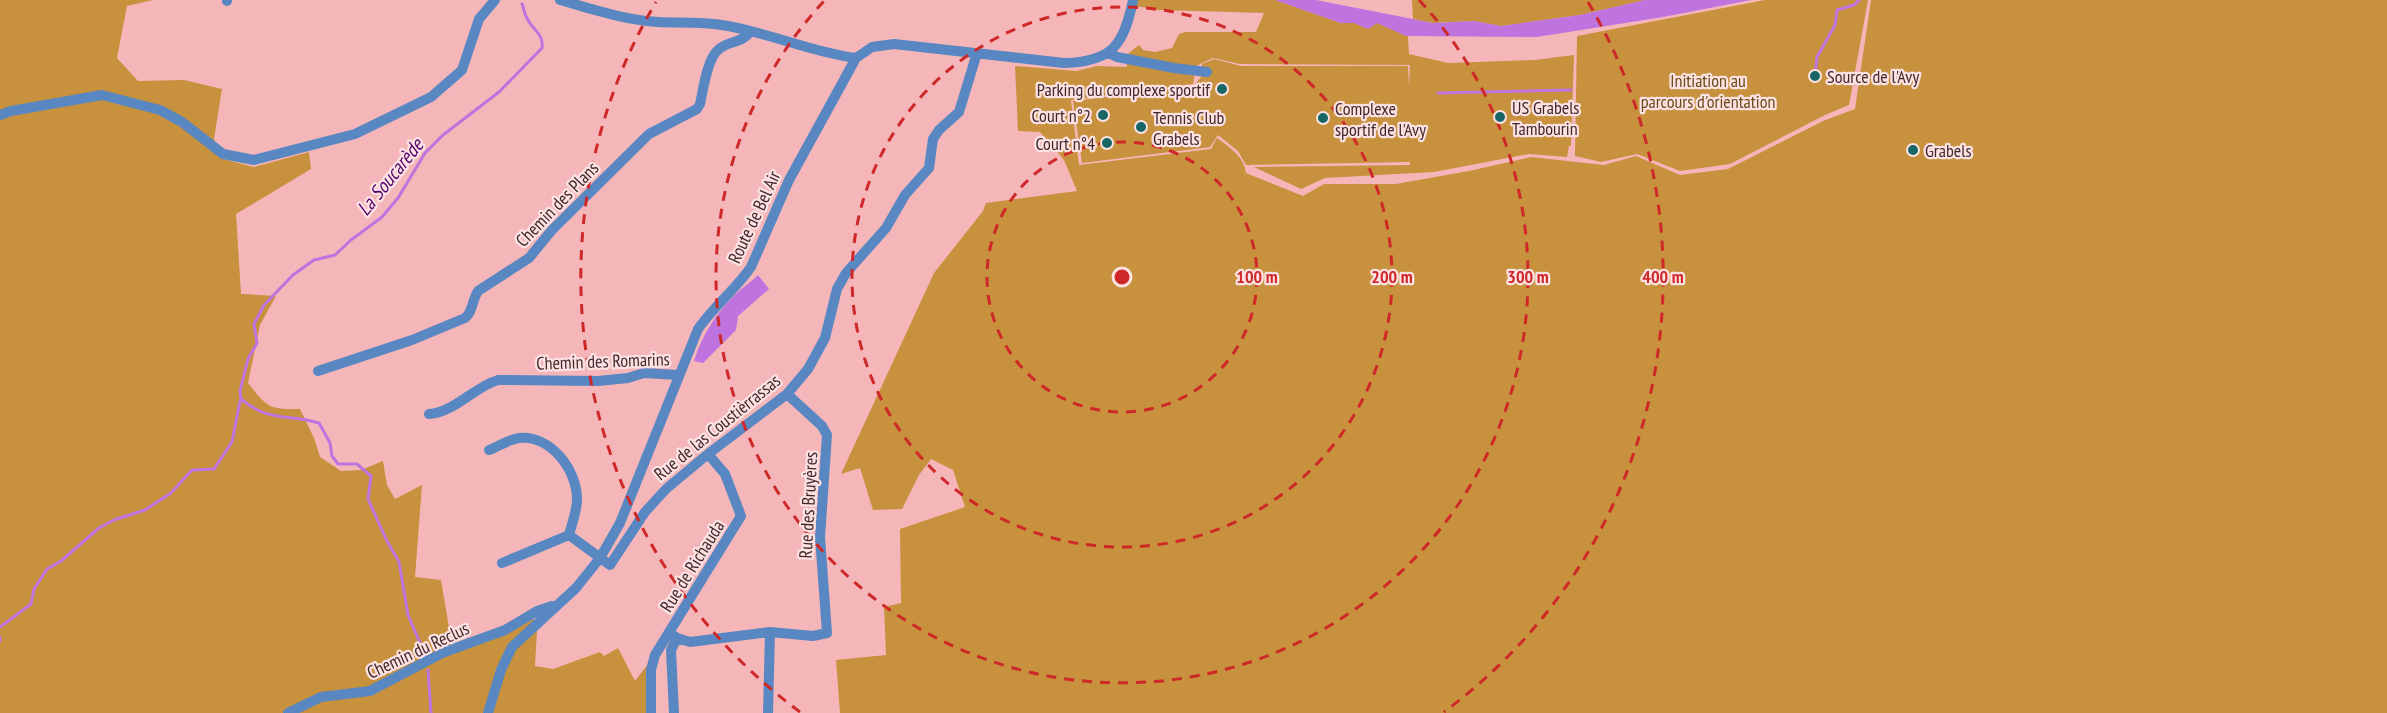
<svg xmlns="http://www.w3.org/2000/svg" width="2387" height="713" font-family="'PT Sans Narrow',sans-serif">
<style>
.green{fill:#c7913e}
.water{fill:#be73de}
.lines{fill:none;stroke-linecap:round;stroke-linejoin:round}
.stream{stroke:#be73de;stroke-width:3}
.minor{stroke:#5987c2;stroke-width:10}
.ring{fill:none;stroke:#cf2828;stroke-width:3;stroke-dasharray:10 8}
.poi-dot{fill:#186666;stroke:#fde2e3;stroke-width:2}
.labels{text-anchor:middle;dominant-baseline:central;stroke-width:4.5;stroke-linejoin:round;paint-order:stroke}
.poi-label{font-size:18px;fill:#41282a;stroke:#fde2e3;text-anchor:start}
.park-label{font-size:18px;fill:#6a4a16;stroke:#fde2e3}
.street-label{font-size:18px;fill:#41282a;stroke:#fde2e3}
.water-label{font-size:20px;font-style:italic;fill:#54066d;stroke:#fde2e3}
.centre{fill:#cf2828;stroke:#fde2e3;stroke-width:3}
.ring-label{font-size:18px;text-anchor:middle;font-weight:bold;fill:#cf2828;stroke:#fde2e3;stroke-width:4.5;stroke-linejoin:round;paint-order:stroke}
</style>
<rect width="100%" height="100%" fill="#f5b6ba"/>
<path class="green" d="M0,0h153l-26,6 -10,52 21,23 46,-1 38,9 -8,50 9,20 31,8 55,-15 2,17 -75,45 5,80 35,2 -16,29 -12,58c19,24 21,27 52,26l14,29 6,19 21,14 20,-1 22,-9 4,24 8,14 27,-14 -7,92 26,3 11,65 42,-14 36,-21 7,20 -2,36 18,3 47,-17 4,4 14,-8 17,33 13,-17v49h-648z
M1137,0h138l66,23h13l14,6 9,-6 31,13 1,18 39,9 87,-3 39,-5 -3,91h-2l-2,11 -38,-3 -95,18 -109,6 -24,11 -47,-22 156,-2v-3l-164,3 -8,-14 -20,-16 -8,12 -128,16 -9,-62 121,-15 7,-9 1,-13 12,-5 27,7h167l1,21 1,-22 -170,-1 -27,-6 -17,8 -3,18 -122,16 8,65 132,-16 6,-11c13,10 27,18 29,35l57,23 21,-12h72l73,-13 62,-14 73,8 32,-9 44,19 48,-6 95,-48 32,-12 16,-109h516v713h-1547l-4,-53 50,-5 -2,-48 17,-4 -1,-74 65,-22 -12,-37 -22,-11 -12,16 -17,34 -29,1 -13,-42 -19,6 93,-201 49,-62 3,-8 91,-12 -13,-31 -24,-28 -22,-1 -3,-65 62,5 20,-5 30,1 -2,-11 14,-11 4,5 12,2 17,-4 7,-14 7,-2h70l8,-19 -105,-3 -23,-4z
M1412,0h233l-65,15 -79,11 -27,-5 -41,2 -20,-4z
M1765,0h103l-19,105 -24,10 -95,49 -50,7 -43,-17 -36,8 -26,-6 2,-120z"/>
<path class="water" d="M1275,0h41l117,23 41,-2 27,5 79,-11 65,-15h106l-88,17 -126,20 -131,-1 -29,-13 -9,6 -14,-6h-13z
M758,275l11,14 -31,27 -2,14 -33,33 -9,-2c8,-27 25,-52 46,-71 6,-5 12,-9 18,-15z"/>
<g class="lines">
<path class="stream" d="M1815,76l2,-19 18,-32 2,-15 17,-5 5,-5
M1438,93l133,-3
M0,627l31,-23 3,-15 13,-20 14,-8 38,-33 15,-8 31,-10 26,-17 21,-23 22,-1 18,-27 8,-41
M0,637v4
M426,657l-18,-42 -9,-53 -12,-21 -19,-42 3,-23 -14,-12h-19l-6,-8 -2,-13 -11,-20c-31,-9 -51,-1 -78,-24l-1,-8 8,-32 9,-16 -3,-19 10,-19 29,-30 21,-15 21,-5 16,-15 31,-23 16,-19 27,-45 18,-18 56,-43 43,-44c2,-15 -10,-18 -15,-30 -3,-4 -3,-10 -5,-14
M428,670l3,43"/>
<path class="minor" d="M560,0c32,9 65,20 98,22 22,1 43,0 64,3 46,7 88,27 134,33
M227,1v-1
M1109,53l8,4 57,11 33,4
M0,115l11,-4 91,-16 58,15 22,12 41,32 31,6 101,-26 76,-37 31,-27 17,-51 16,-19
M318,371l94,-31 53,-22c8,-6 7,-18 13,-27l51,-33 23,-28 97,-96 48,-25 3,-5c3,-13 7,-45 18,-54 9,-9 25,-7 32,-18
M429,414c26,-2 45,-27 69,-34l100,1 30,-3 16,-5 34,2
M489,450c9,-3 20,-11 30,-12 32,-3 58,32 58,61 0,12 -5,24 -8,36l41,30 35,-53 21,-23 42,-35 79,-60 21,-25 17,-31 12,-49 9,-16 40,-45 19,-33 24,-27 4,-29 6,-9 20,-18 18,-59
M502,563l67,-28
M670,633l7,5 13,4 80,-10 43,4 14,-3 -7,-96 7,-102 -5,-9 -35,-32
M288,713l33,-16 49,-6 72,-38 63,-23 32,-19 15,-5
M488,713l13,-43 11,-23 64,-59 24,-30 20,-35 78,-194c16,-23 38,-40 53,-62l38,-87 67,-122 16,-11 22,-3 170,19c48,-1 60,-18 69,-63
M651,713v-43l4,-15 86,-139 -16,-42 -17,-20
M674,713l-3,-63 6,-12
M768,713l2,-81"/>
</g>
<g class="ring">
<circle cx="1122" cy="277" r="135"/>
<circle cx="1122" cy="277" r="270"/>
<path d="M1419 0A406 406 0 1 1 825 0"/>
<path d="M800 712A541 541 0 0 1 656 2M1588 2A541 541 0 0 1 1444 712"/>
</g>
<g class="poi-dot">
<circle cx="1815" cy="76" r="6"/>
<circle cx="1222" cy="89" r="6"/>
<circle cx="1103" cy="115" r="6"/>
<circle cx="1500" cy="117" r="6"/>
<circle cx="1323" cy="118" r="6"/>
<circle cx="1141" cy="127" r="6"/>
<circle cx="1107" cy="143" r="6"/>
<circle cx="1913" cy="150" r="6"/>
</g>
<g class="labels">
<g class="poi-label">
<text x="1827" y="76">Source de l'Avy</text>
<text x="1210" y="89" text-anchor="end">Parking du complexe sportif</text>
<text x="1512" y="107">US Grabels<tspan x="1512" dy="21">Tambourin</tspan></text>
<text x="1335" y="108">Complexe<tspan x="1335" dy="21">sportif de l'Avy</tspan></text>
<text x="1091" y="115" text-anchor="end">Court n°2</text>
<text x="1153" y="117">Tennis Club<tspan x="1153" dy="21">Grabels</tspan></text>
<text x="1095" y="143" text-anchor="end">Court n°4</text>
<text x="1925" y="150">Grabels</text>
</g>
<g class="park-label">
<text x="1708" y="80">Initiation au<tspan x="1708" dy="21">parcours d'orientation</tspan></text>
</g>
<g class="street-label">
<text transform="translate(557 204) rotate(-46)">Chemin des Plans</text>
<text transform="translate(754 217) rotate(-65)">Route de Bel Air</text>
<text transform="translate(603 361) rotate(-2)">Chemin des Romarins</text>
<text transform="translate(717 427) rotate(-39)">Rue de las Coustièrrassas</text>
<text transform="translate(808 505) rotate(-87)">Rue des Bruyères</text>
<text transform="translate(692 566) rotate(-58)">Rue de Richauda</text>
<text transform="translate(418 650) rotate(-25)">Chemin du Reclus</text>
</g>
<g class="water-label">
<text transform="translate(390 177) rotate(-51)">La Soucarède</text>
</g>
</g>
<circle cx="1122" cy="277" r="9" class="centre"/>
<g class="ring-label">
<text x="1257" y="283">100 m</text>
<text x="1392" y="283">200 m</text>
<text x="1528" y="283">300 m</text>
<text x="1663" y="283">400 m</text>
</g>
</svg>
